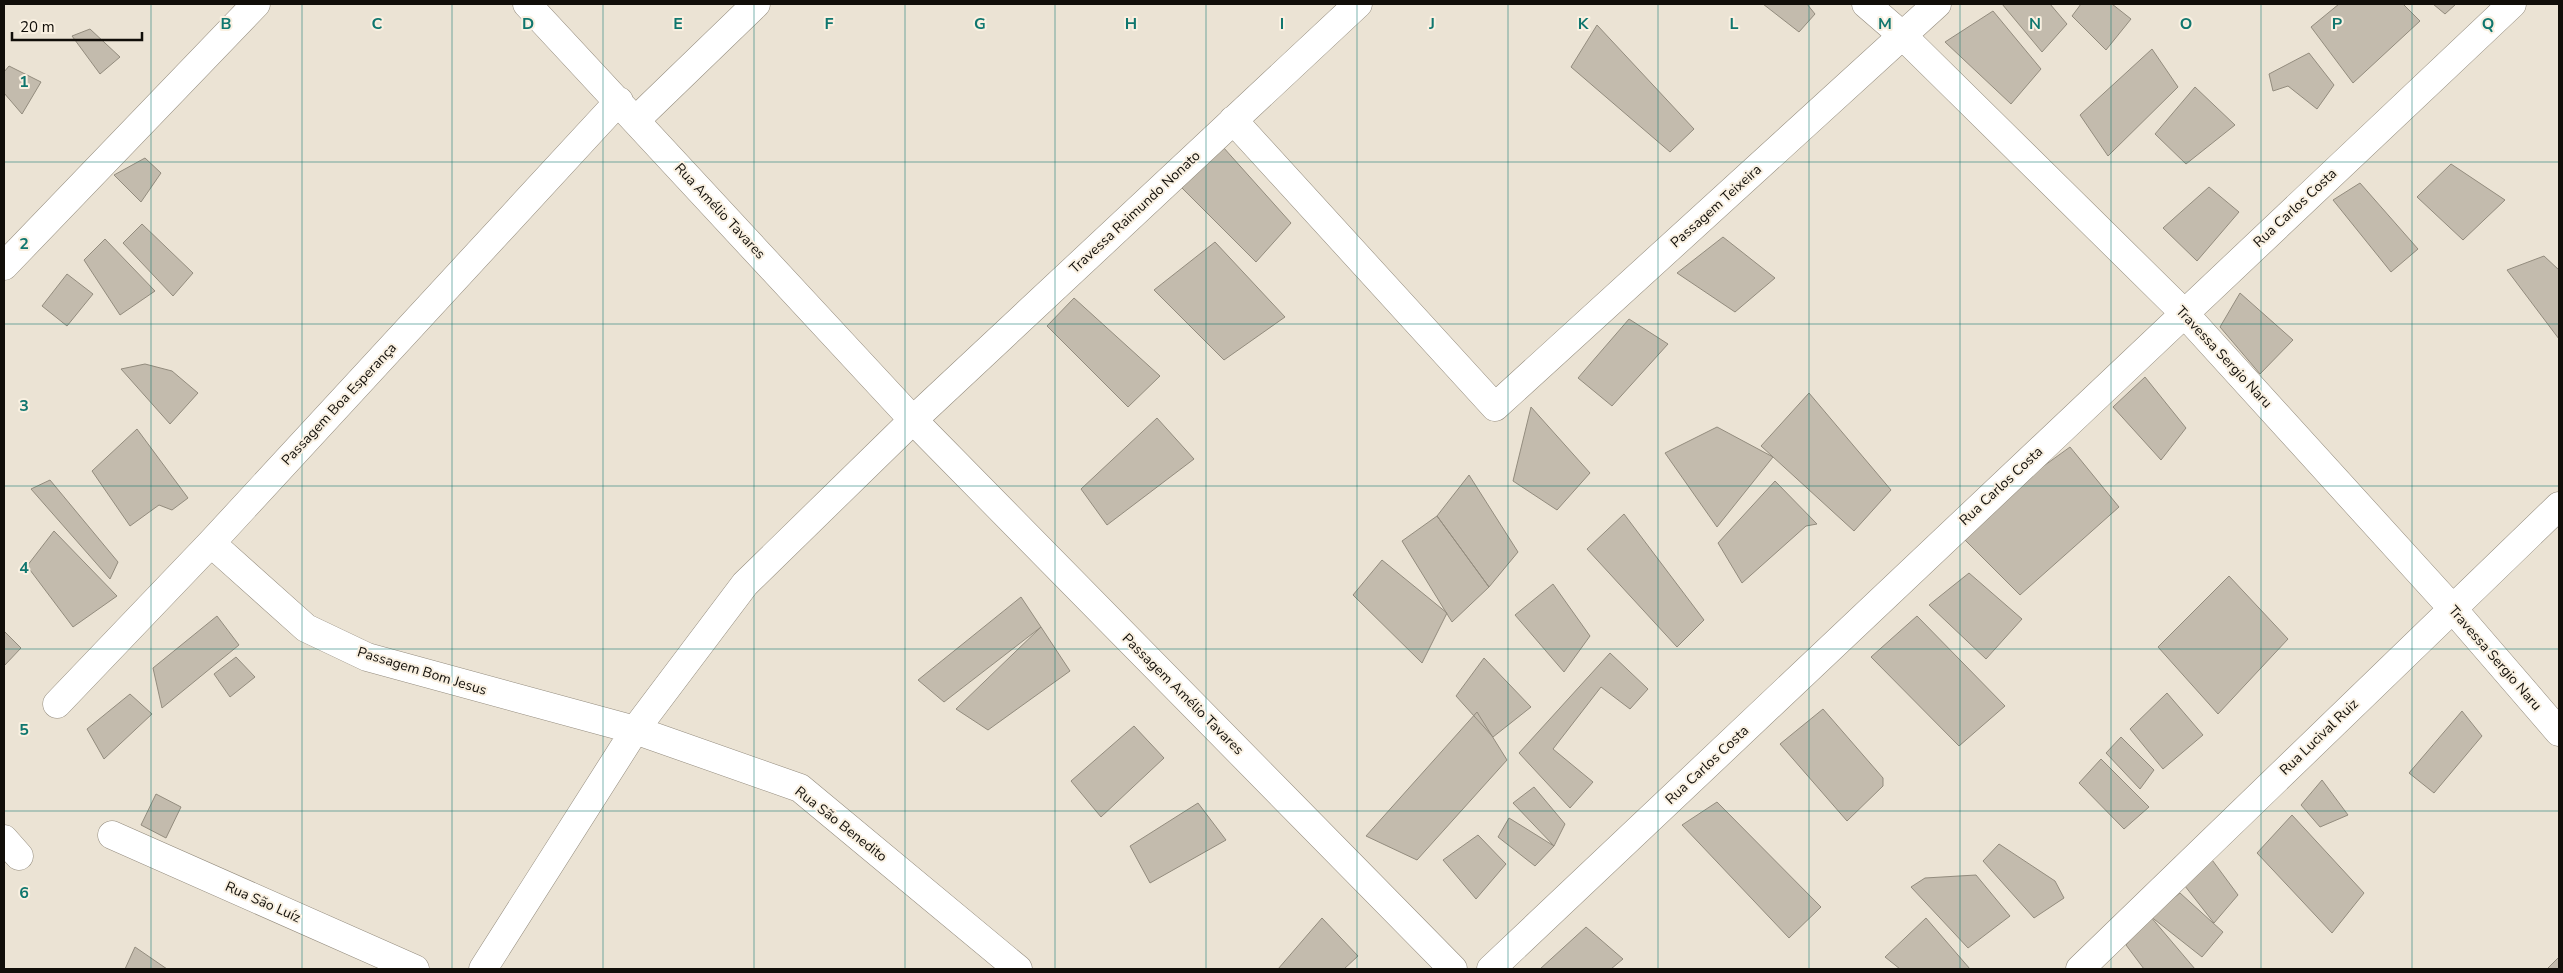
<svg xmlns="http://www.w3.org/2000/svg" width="2563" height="973" font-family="'Nunito Sans',sans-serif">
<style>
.building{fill:#c3bbad;stroke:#938c7e}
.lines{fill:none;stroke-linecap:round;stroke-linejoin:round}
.minor-casing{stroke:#938b7d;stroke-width:29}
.minor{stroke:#fff;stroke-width:28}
.grid{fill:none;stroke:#0f766e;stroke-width:1;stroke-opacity:0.55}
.labels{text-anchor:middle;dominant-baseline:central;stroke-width:4;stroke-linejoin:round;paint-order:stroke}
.street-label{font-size:14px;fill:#110e09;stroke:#f9f0e1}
.grid-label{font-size:16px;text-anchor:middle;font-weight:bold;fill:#0f766e;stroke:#f9f0e1;stroke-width:4;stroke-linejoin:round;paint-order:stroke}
</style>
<rect width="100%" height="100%" fill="#ebe3d4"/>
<path class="building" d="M1763,4h44l8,10 -16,18z
M2002,4h48l17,20 -25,28z
M2081,4h31l19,15 -25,31 -34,-34z
M2339,4h64l17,17 -67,62 -42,-56z
M2433,4h23l-11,10z
M1993,11l48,58 -30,35 -66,-62z
M1597,25l97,104 -24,23 -99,-85z
M90,29l30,28 -20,17 -28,-38z
M2152,49l26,38 -70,69 -28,-41z
M2309,53l25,32 -17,24 -29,-23 -15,5 -4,-17z
M9,66l32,16 -19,32 -18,-21v-21z
M2195,87l40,38 -49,39 -31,-30z
M1223,147l68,76 -35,39 -74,-74z
M145,158l16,15 -20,29 -27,-27z
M2451,164l54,36 -42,40 -46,-43z
M2360,183l58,66 -27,23 -58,-72z
M2209,187l30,25 -42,49 -34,-33z
M142,224l51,49 -20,23 -50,-53z
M1723,237l52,41 -40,34 -58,-39z
M105,239l50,52 -35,24 -36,-55z
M1215,242l70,75 -61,43 -70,-70z
M2544,256l15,14v69l-52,-69z
M67,274l26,20 -26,32 -25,-20z
M2240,293l53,47 -33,34 -40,-47z
M1074,298l86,78 -32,31 -81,-81z
M1629,319l39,25 -56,62 -34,-28z
M145,364l27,7 26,22 -28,31 -49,-55z
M2145,377l41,51 -25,32 -48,-53z
M1809,393l82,97 -37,41 -93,-85z
M1531,407l59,66 -33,37 -44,-29z
M1157,418l37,41 -87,66 -26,-36z
M1717,427l56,30 -56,70 -52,-74z
M137,429l51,69 -16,12 -13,-5 -29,21 -38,-55z
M2070,447l49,60 -99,88 -65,-65z
M1469,475l49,77 -29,35 -52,-71z
M50,480l68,82 -8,17 -79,-90z
M1775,481l42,43 -11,2 -64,57 -24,-40z
M1624,514l80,106 -27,27 -90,-98z
M1437,516l52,71 -37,35 -50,-81z
M54,531l63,65 -44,31 -46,-61z
M1382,560l65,53 -25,50 -69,-68z
M1969,573l53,46 -36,40 -57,-54z
M2229,576l59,63 -70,75 -60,-67z
M1553,584l37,52 -26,36 -49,-57z
M1021,597l20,30 -97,75 -26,-22z
M217,616l22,29 -77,63 -9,-40z
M1917,616l88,90 -46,40 -88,-89z
M1041,627l29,44 -82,59 -32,-21z
M4,631l17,17 -17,18z
M1610,653l38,36 -18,20 -29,-22 -48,62 40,33 -23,26 -51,-55z
M236,657l19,20 -25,20 -16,-23z
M1484,658l47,49 -38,30 -37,-41z
M2167,693l36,42 -40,34 -33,-40z
M130,694l22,20 -48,45 -17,-30z
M1823,709l60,69v8l-36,35 -67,-77z
M2462,711l20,25 -48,57 -25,-20z
M1477,712l30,48 -90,100 -51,-24z
M1134,726l30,32 -63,59 -30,-36z
M2121,737l33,33 -14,19 -34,-36z
M2101,759l48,48 -25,22 -45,-46z
M2322,780l26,35 -28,12 -19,-22z
M1534,787l31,37 -11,22 -41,-43z
M156,794l25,13 -15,31 -25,-13z
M1717,802l104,105 -32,31 -107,-113z
M1198,803l28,37 -76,43 -20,-37z
M2292,815l72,78 -32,40 -75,-80z
M1509,818l45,28 -19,20 -37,-29z
M1478,835l28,29 -30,35 -33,-39z
M1999,844l56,37 9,17 -30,20 -51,-57z
M2204,849l34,46 -24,28 -33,-42z
M1976,875l34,41 -42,32 -57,-61 14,-9z
M2180,893l43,39 -21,25 -52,-41z
M2150,916l45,53h-51l-18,-24z
M1322,918l36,38 -14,13h-66z
M1926,918l44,51h-70l-15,-12z
M1586,927l37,32 -12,10h-71z
M135,947l32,22h-42z
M2559,957v12h-12z"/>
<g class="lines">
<defs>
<path id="minor" d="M527,4l386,416 540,549
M1866,4l37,32 281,277 268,295 107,124
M636,120l120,-116
M1233,120l262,287 442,-403
M4,266l252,-262
M211,543l95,85 61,29 268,73 165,58 218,181
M57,704l154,-161 408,-442
M112,835l303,134
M4,839l15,17
M483,969l152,-239 110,-146 168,-164 445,-416
M1491,969l1021,-965
M2080,969l479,-463"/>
</defs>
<use href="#minor" class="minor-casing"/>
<use href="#minor" class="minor"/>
</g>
<path class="grid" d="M151,4v965M302,4v965M452,4v965M603,4v965M754,4v965M905,4v965M1055,4v965M1206,4v965M1357,4v965M1508,4v965M1658,4v965M1809,4v965M1960,4v965M2111,4v965M2261,4v965M2412,4v965M4,162h2555M4,324h2555M4,486h2555M4,649h2555M4,811h2555"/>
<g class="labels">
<g class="street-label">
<text transform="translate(1716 206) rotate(-42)">Passagem Teixeira</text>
<text transform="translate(2295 208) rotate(-43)">Rua Carlos Costa</text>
<text transform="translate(720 211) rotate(47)">Rua Amélio Tavares</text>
<text transform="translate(1135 212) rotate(-43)">Travessa Raimundo Nonato</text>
<text transform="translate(2224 357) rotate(47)">Travessa Sergio Naru</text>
<text transform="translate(339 404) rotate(-47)">Passagem Boa Esperança</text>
<text transform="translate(2001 486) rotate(-43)">Rua Carlos Costa</text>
<text transform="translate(2495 658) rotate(49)">Travessa Sergio Naru</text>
<text transform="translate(422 671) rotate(17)">Passagem Bom Jesus</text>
<text transform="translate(1183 694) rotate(45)">Passagem Amélio Tavares</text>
<text transform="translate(2319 737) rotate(-44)">Rua Lucival Ruiz</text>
<text transform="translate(1707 765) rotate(-43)">Rua Carlos Costa</text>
<text transform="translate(841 824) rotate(38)">Rua São Benedito</text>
<text transform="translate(263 902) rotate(24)">Rua São Luíz</text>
</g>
</g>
<g class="grid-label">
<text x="226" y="29">B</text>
<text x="377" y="29">C</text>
<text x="528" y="29">D</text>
<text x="678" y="29">E</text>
<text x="829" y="29">F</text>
<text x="980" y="29">G</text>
<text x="1131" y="29">H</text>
<text x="1282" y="29">I</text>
<text x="1432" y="29">J</text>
<text x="1583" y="29">K</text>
<text x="1734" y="29">L</text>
<text x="1885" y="29">M</text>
<text x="2035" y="29">N</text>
<text x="2186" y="29">O</text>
<text x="2337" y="29">P</text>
<text x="2488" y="29">Q</text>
<text x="24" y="87">1</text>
<text x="24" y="249">2</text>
<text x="24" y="411">3</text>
<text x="24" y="573">4</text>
<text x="24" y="735">5</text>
<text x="24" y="898">6</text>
</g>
<rect width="2563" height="973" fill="none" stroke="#110e09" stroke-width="10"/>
<path d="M12 32v8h130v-8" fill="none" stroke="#110e09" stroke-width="2.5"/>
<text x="20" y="32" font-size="15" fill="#110e09" stroke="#f9f0e1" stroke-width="4" paint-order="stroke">20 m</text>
</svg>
